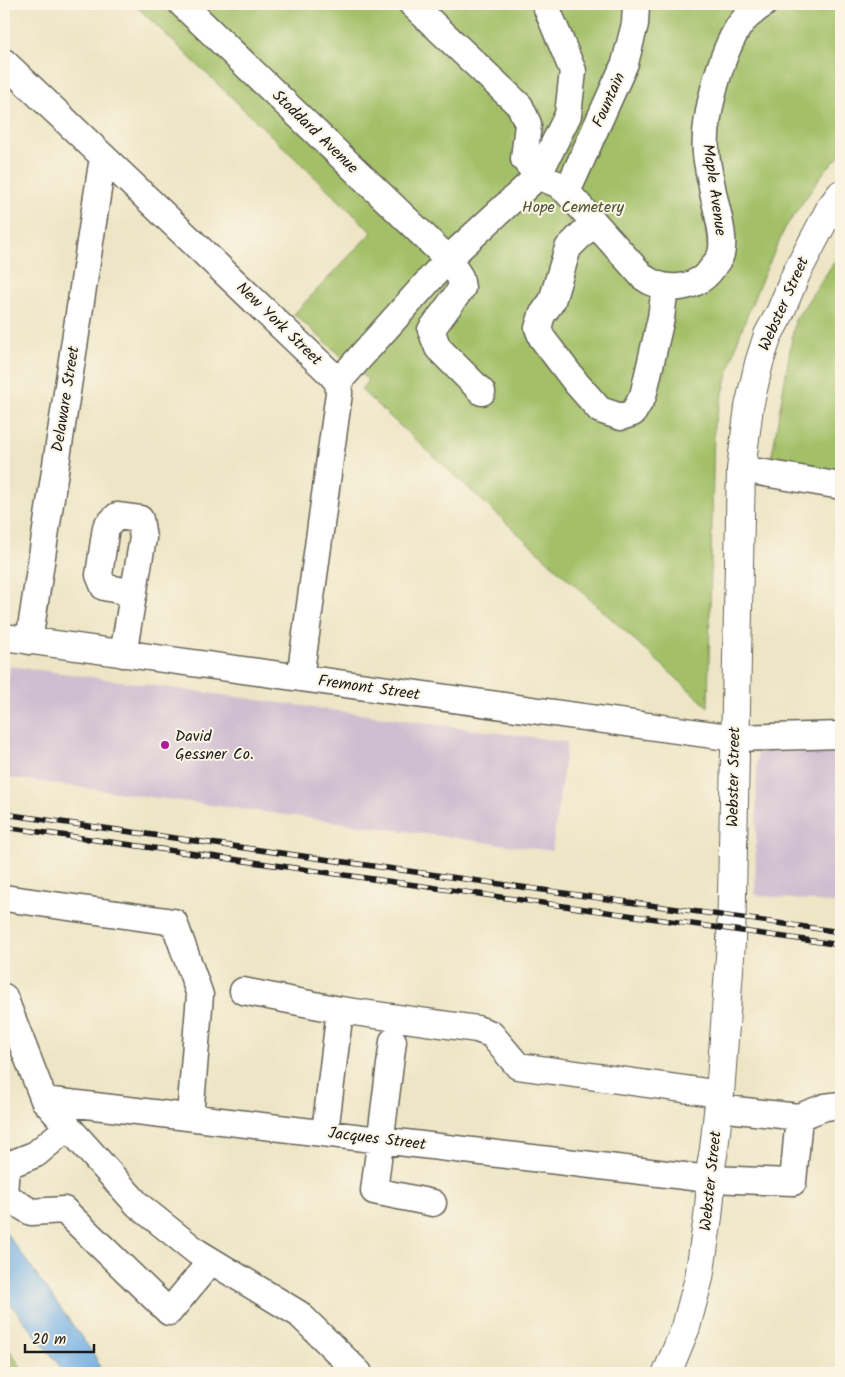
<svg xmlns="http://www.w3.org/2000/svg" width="845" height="1377" font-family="Kalam,sans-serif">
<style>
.industrial{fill:#cfbdd0}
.green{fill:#a3c067;stroke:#606e42}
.water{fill:#72afe4;stroke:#476680}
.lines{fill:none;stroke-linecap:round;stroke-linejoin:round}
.minor-casing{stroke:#656257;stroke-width:29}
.major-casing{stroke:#656257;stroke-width:30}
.minor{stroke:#fff;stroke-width:26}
.major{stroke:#fff;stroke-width:28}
.rail-casing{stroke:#1c1c1c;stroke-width:5.5}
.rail{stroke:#fcf5e5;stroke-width:4;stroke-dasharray:11;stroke-linecap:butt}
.poi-dot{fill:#b5179e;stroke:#fcf5e5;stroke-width:2}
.labels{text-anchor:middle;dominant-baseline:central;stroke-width:4;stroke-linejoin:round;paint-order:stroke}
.street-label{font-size:16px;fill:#1c1c1c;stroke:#fcf5e5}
.park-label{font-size:16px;fill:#4b5536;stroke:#fcf5e5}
.poi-label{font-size:16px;fill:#1c1c1c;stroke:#fcf5e5;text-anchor:start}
</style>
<rect width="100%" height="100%" fill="#fcf5e5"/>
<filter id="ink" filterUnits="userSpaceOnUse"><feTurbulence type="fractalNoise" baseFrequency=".02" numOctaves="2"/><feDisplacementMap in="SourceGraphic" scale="10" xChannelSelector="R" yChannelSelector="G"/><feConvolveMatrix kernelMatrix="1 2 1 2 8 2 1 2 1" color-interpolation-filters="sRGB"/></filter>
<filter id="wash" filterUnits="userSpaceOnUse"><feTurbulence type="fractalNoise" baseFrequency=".0096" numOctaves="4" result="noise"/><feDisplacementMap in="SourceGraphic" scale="20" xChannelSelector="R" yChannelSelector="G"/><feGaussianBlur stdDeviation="1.12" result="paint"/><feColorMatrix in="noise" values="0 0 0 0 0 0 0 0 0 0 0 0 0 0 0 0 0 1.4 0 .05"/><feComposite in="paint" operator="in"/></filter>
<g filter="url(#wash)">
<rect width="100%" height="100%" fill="#ede5c5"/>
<path class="industrial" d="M10,666l557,76 -15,109 -548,-74v-63z
M757,750l84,5v149l-86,-9z"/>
<path class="green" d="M134,4h707v151l-15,14 -41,59 -27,60 -20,51 -24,86 -6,282 -347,-317 7,-10 -74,-66 78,-82z
M841,252v222l-70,-13 24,-141z
M4,1342l21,31h-21z"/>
<path class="water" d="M4,1230l91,126 7,17h-41l-4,-11 -53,-66z"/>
</g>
<g filter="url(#ink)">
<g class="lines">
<defs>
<path id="minor" d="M182,4l266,255 12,18 2,11 -31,42 7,18 44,44
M412,4l108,102 8,18 -4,35 14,17 19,8 10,8 76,85c23,17 57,13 72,-13 2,-3 5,-6 6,-10 5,-18 -6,-48 -9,-67 -2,-11 -5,-22 -6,-34 -3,-34 14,-97 33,-127 6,-9 16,-16 25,-22
M4,62l326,311 8,9 1,11 -39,285
M567,192l58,-129 10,-39 1,-20
M594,222l-26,26 -16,53 -10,14 -4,13 4,10 35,46 23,26 21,7 12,-4 10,-17 18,-78 4,-31
M338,382l110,-123 90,-83 30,-61 5,-44 -28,-67
M741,469l100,17
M4,637l731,101 106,-3
M29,641l74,-484
M123,654l20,-116 -3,-19 -23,-3 -11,11 -7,48 5,12 30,6
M4,898l170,24 26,73 -10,121
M243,991l97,19
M4,997l40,103 94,105 59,47 102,62 60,59
M393,1041l-19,150 59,12
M44,1100l665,79 84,3 6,-65 -81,-9
M799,1117l26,-10 16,-2
M325,1132l15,-122 137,19 14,5 27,32 202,28
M4,1194l2,-28 30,-12 32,-27
M4,1195l27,17 33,-2 105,102 42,-51"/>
<path id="major" d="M667,1373l19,-46 13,-49 9,-61 2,-21 -1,-17 5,-30 6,-55 11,-152 10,-473 8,-62 10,-44 9,-28 12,-22 16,-39 35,-67 10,-13"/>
</defs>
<use href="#minor" class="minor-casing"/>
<use href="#major" class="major-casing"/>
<use href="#minor" class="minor"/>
<use href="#major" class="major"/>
<defs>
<path id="rail" d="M4,814l837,118
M4,827l837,118"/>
</defs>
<use href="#rail" class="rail-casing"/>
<use href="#rail" class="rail"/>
</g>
</g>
<circle class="poi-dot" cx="165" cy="745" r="5"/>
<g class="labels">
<g class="street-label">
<text transform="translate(609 100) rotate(-66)">Fountain</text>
<text transform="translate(315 132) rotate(44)">Stoddard Avenue</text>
<text transform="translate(714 190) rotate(82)">Maple Avenue</text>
<text transform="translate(784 304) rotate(-66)">Webster Street</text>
<text transform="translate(279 324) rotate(44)">New York Street</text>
<text transform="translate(66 399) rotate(-81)">Delaware Street</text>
<text transform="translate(369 688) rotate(8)">Fremont Street</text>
<text transform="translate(734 777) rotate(-89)">Webster Street</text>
<text transform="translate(377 1139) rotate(7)">Jacques Street</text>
<text transform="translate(711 1181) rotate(-84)">Webster Street</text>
</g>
<g class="park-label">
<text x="573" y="207">Hope Cemetery</text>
</g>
<g class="poi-label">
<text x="175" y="736">David<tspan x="175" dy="18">Gessner Co.</tspan></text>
</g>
</g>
<rect width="845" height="1377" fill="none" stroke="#fcf5e5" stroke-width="20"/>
<path d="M25 1344v8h69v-8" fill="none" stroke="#1c1c1c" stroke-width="2.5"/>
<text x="32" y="1344" font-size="15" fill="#1c1c1c" stroke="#fcf5e5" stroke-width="4" paint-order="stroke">20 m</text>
</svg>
